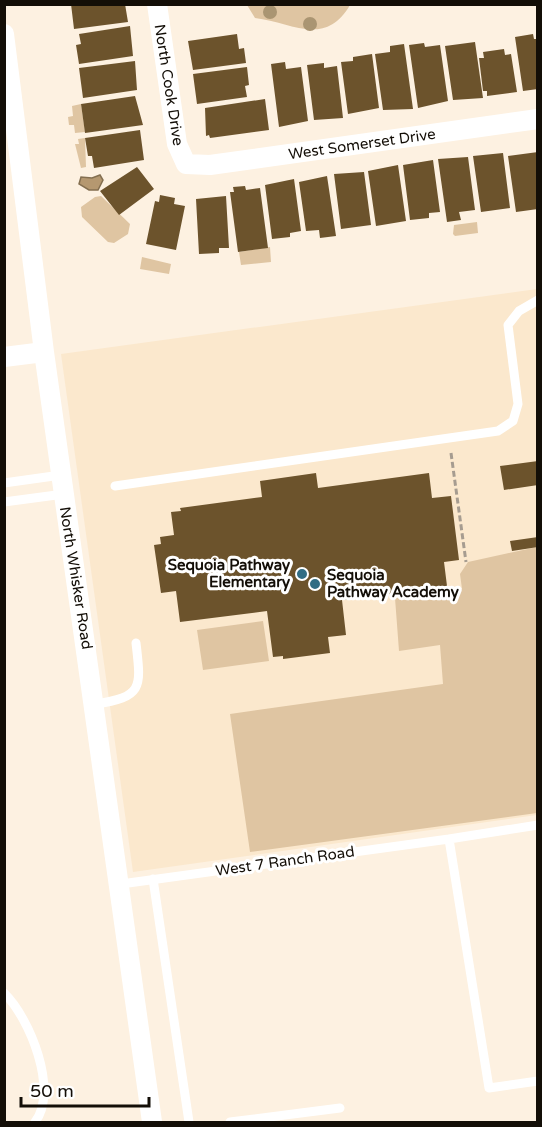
<svg xmlns="http://www.w3.org/2000/svg" width="542" height="1127" font-family="'Varela Round',sans-serif">
<style>
.built{fill:#fbe8cd}
.green{fill:#dfc5a2}
.water{fill:#b59870;stroke:#846f50;stroke-width:1.5}
.building{fill:#6c532c}
.lines{fill:none;stroke-linecap:round;stroke-linejoin:round}
.path{stroke:#a69c90;stroke-width:3;stroke-dasharray:6 3;stroke-linecap:butt}
.service{stroke:#fff;stroke-width:9}
.minor{stroke:#fff;stroke-width:20}
.tree{fill:#aa9572}
.poi-dot{fill:#316d84;stroke:#fff;stroke-width:2}
.labels{text-anchor:middle;dominant-baseline:central;stroke-width:6;stroke-linejoin:round;paint-order:stroke}
.street-label{font-size:15px;fill:#130e07;stroke:#fff}
.poi-label{font-size:15px;font-weight:bold;fill:#130e07;stroke:#fff;text-anchor:end}
</style>
<rect width="100%" height="100%" fill="#fdf1e1"/>
<path class="built" d="M537,289v526l-404,57 -72,-518z"/>
<path class="green" d="M247,5v-1l103,1c-25,43 -59,17 -95,13z
M81,104l4,28 -10,1 -1,-8h-5l-1,-8 5,-1 -1,-10z
M85,138l1,29 -5,1 -6,-24h4l-1,-5z
M101,196l29,28 -2,10 -14,9 -6,-1 -26,-25 -1,-10 14,-10z
M477,222l1,11 -23,3 -2,-2 1,-9z
M270,247l1,15 -30,3 -2,-13z
M142,257l29,7 -2,10 -29,-5z
M537,547v266l-287,39 -20,-138 213,-30 -3,-39 -41,6 -4,-53 67,-9 -2,-15 8,-12z
M263,621l6,40 -66,9 -6,-40z"/>
<path class="water" d="M100,175l3,5 -5,10h-9l-10,-6 2,-7 11,1z"/>
<path class="building" d="M71,4h54l3,18 -54,7z
M130,26l3,30 -54,8 -3,-19 5,-1 -2,-10z
M237,34l2,15 5,-1 2,15 -53,7 -5,-29z
M533,34l1,5h4v50l-15,2 -8,-54z
M475,42l8,56 -30,2 -8,-54z
M424,43l1,4 15,-2 8,56 -30,7 -9,-63z
M404,44l9,65 -30,1 -8,-56 15,-2v-6z
M504,49l1,6 6,-1 6,38 -30,4v-5h-4l-4,-33h5l-1,-6z
M372,54l7,54 -31,6 -7,-52 12,-1v-4z
M135,61l2,29 -54,8 -4,-30z
M285,62l1,7 15,-2 7,54 -29,6 -8,-63z
M324,63v5l13,-2 6,52 -29,2 -7,-55z
M247,67l2,18 -4,1 2,11 -50,7 -4,-30z
M135,96l8,29 -58,8 -4,-29z
M265,99l4,31 -59,8 -1,-3 -3,1 -1,-28z
M140,130l4,30 -50,8 -2,-12h-4l-3,-18z
M538,152v57l-22,3 -8,-56z
M503,153l7,55 -29,4 -8,-56z
M468,157l7,53 -16,2 2,8 -14,2 -9,-63z
M433,160l7,52 -11,1v5l-19,2 -7,-55z
M398,165l8,56 -30,5 -8,-55z
M137,167l17,22 -35,26 -19,-24z
M364,172l7,53 -30,4 -7,-55z
M327,176l9,60 -16,2 -1,-8 -13,1 -7,-49z
M294,179l7,52 -11,2v4l-18,2 -7,-54z
M245,186l1,4 14,-2 8,60 -30,4 -8,-60h4l-1,-5z
M160,195l15,3 -1,6 11,2 -9,44 -30,-6 9,-43 4,1z
M226,196l3,52h-10v5l-20,1 -3,-55z
M538,461v24l-34,5 -4,-24z
M316,473l2,15 111,-15 3,25 19,-2 8,64 -15,2 3,24 -105,14 4,35 -18,2 2,16 -47,6v-3l-10,1 -6,-46 -87,11 -4,-31 -15,2 -7,-48 7,-1 -1,-7 14,-2 -3,-23 10,-1 -1,-3 82,-11 -2,-16z
M538,537v10l-26,4 -2,-10z"/>
<g class="lines">
<path class="path" d="M451,453l15,109"/>
<path class="service" d="M4,483l57,-8
M115,486l383,-55 15,-10 5,-17 -10,-79 11,-14 19,-11
M4,502l60,-8
M95,704c49,-7 46,-17 41,-61
M538,825l-89,14 40,249 49,-7
M153,879l36,243
M121,884l328,-45
M4,993c26,25 55,98 31,129
M230,1122l110,-14"/>
<path class="minor" d="M157,4l20,140 9,20 24,1 328,-46
M4,34l40,318 108,770
M4,357l40,-5"/>
</g>
<g class="tree">
<circle cx="270" cy="12" r="7"/>
<circle cx="310" cy="24" r="7"/>
</g>
<g class="poi-dot">
<circle cx="302" cy="574" r="6"/>
<circle cx="315" cy="584" r="6"/>
</g>
<g class="labels">
<g class="street-label">
<text transform="translate(169 85) rotate(81)">North Cook Drive</text>
<text transform="translate(362 144) rotate(-8)">West Somerset Drive</text>
<text transform="translate(76 578) rotate(81)">North Whisker Road</text>
<text transform="translate(285 861) rotate(-8)">West 7 Ranch Road</text>
</g>
<g class="poi-label">
<text x="290" y="565">Sequoia Pathway<tspan x="290" dy="17">Elementary</tspan></text>
<text x="327" y="575" text-anchor="start">Sequoia<tspan x="327" dy="17">Pathway Academy</tspan></text>
</g>
</g>
<rect width="542" height="1127" fill="none" stroke="#130e07" stroke-width="12"/>
<path d="M21 1097v9h128v-9" fill="none" stroke="#130e07" stroke-width="3"/>
<text x="30" y="1097" font-size="18" fill="#130e07" stroke="#ffffff" stroke-width="4.5" paint-order="stroke">50 m</text>
</svg>
